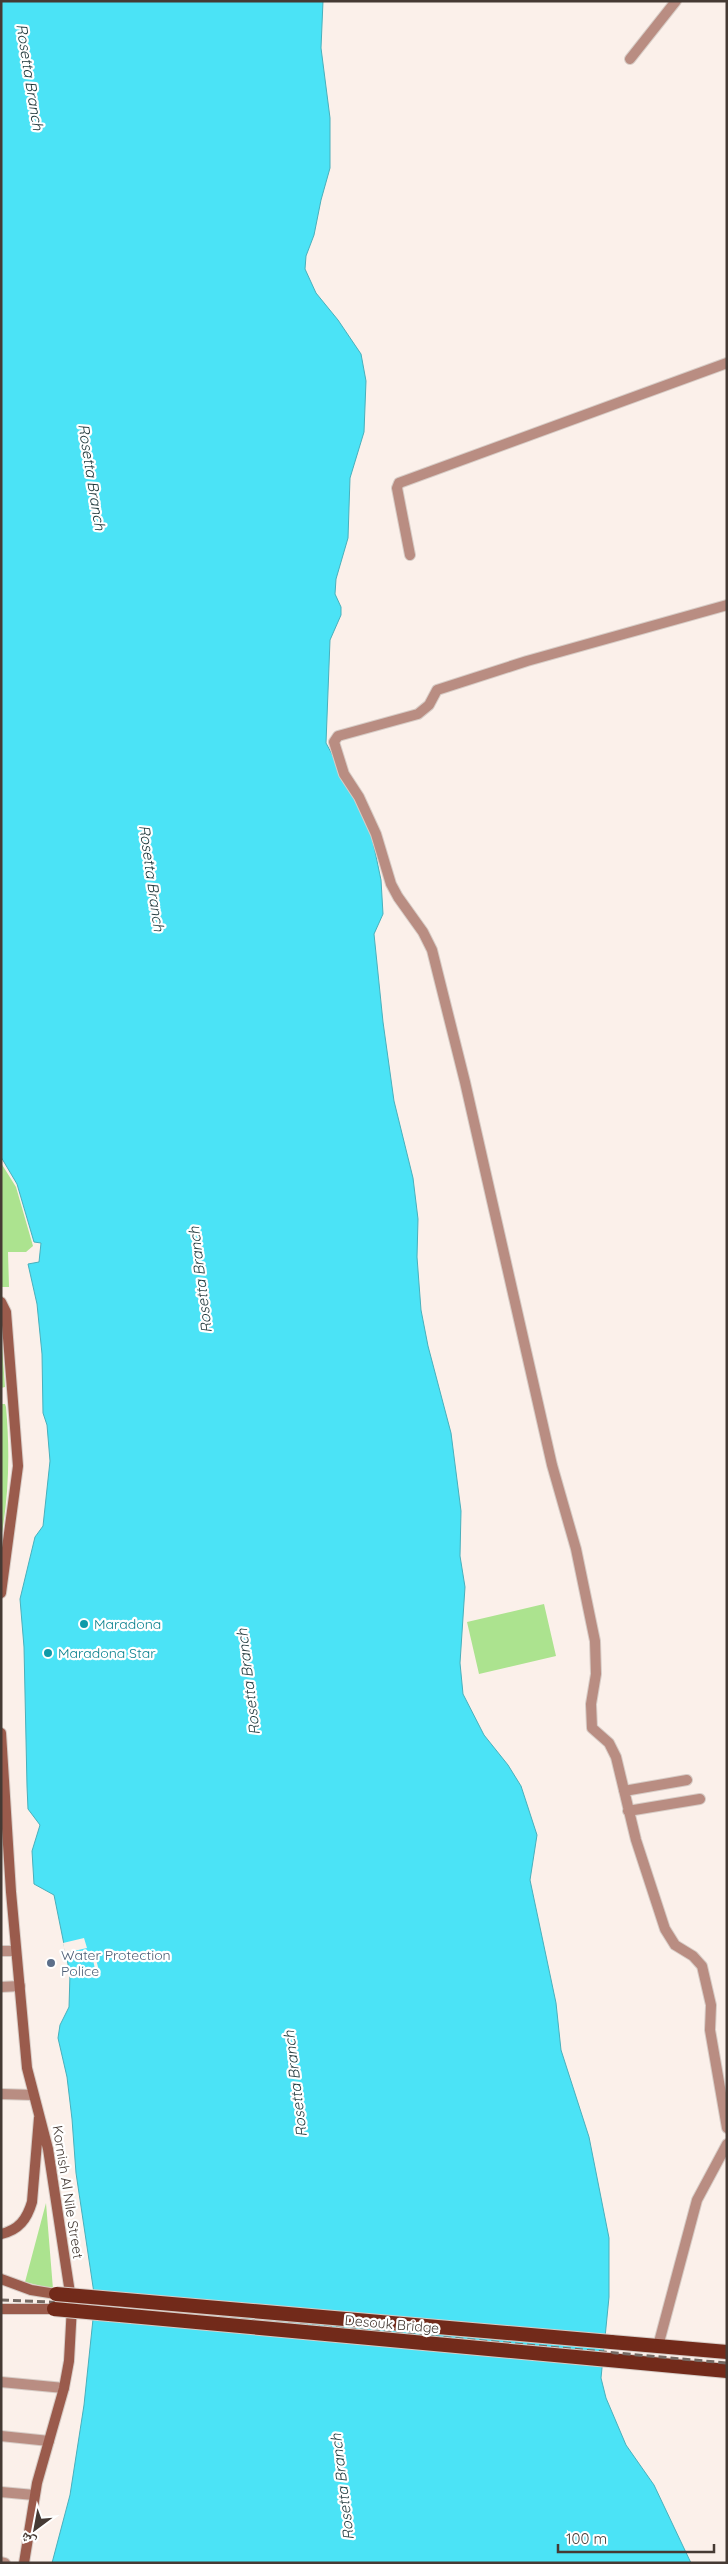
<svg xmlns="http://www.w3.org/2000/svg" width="728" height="2564" font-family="Quicksand,'Noto Naskh Arabic',sans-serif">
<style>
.green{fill:#ace38f}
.water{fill:#4be3f6;stroke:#49b0bc}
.pier{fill:#fbf0ea}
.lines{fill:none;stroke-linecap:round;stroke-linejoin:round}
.minor-casing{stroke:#d7ccc6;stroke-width:12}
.secondary-casing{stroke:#d7ccc6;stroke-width:12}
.trunk-casing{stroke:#d7ccc6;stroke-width:16}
.minor{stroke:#b98d82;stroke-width:10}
.secondary{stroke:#9a5b4c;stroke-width:10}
.trunk{stroke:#722a1a;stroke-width:14}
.rail{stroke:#756a64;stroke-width:3;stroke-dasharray:8 4;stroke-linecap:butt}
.trunk-bridge-casing{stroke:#d7ccc6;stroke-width:16;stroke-linecap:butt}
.trunk-bridge{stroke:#722a1a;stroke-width:14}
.culture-dot{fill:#0f9aa8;stroke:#fff;stroke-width:2}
.service-dot{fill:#5c6f8a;stroke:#fff;stroke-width:2}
.labels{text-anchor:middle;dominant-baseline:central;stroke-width:4.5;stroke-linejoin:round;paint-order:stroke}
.culture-label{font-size:14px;fill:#0d838f;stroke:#fff;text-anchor:start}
.service-label{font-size:14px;fill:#4e5e75;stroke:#fff;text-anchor:start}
.street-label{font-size:14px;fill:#453a34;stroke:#fff}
.water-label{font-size:15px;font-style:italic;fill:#1c3538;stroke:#fff}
</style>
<rect width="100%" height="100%" fill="#fbf0ea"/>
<path class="green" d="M1,1163l15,24 17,59 -7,6h-18l1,35h-8z
M1,1331l4,56 -4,1z
M1,1404h4l1,3c4,45 3,87 -5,132z
M544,1604l12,52 -77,18 -12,-52z
M46,2203l7,86 -28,-7z"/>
<path class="water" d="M1,1h322l-2,47 9,70v50l-9,32 -7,35 -8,21 -1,13 11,24 22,27 23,34 5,27 -2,51 -14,46 -2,60 -12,41 -1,15 6,13v8l-11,25 -4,103 43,80 12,57 2,34 -9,20 9,88 11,79 19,77 5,41 -1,38 4,53 7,36 23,87 10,78 -1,45 5,31 -5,76 3,31 21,41 24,30 13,21 16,49 -7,45 26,123 5,47 28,87 20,101v59l-8,81 5,20 20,47 28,40 37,78h-639l18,-68 14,-90 11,-105 -19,-127 -4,-54 -5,-42 -9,-39 2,-13 9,-18 1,-33 -16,-79 -20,-11 -2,-33 8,-26 -12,-16 -1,-23 -3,-139 -4,-48 15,-62 8,-11 7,-65 -3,-36 -4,-12 -1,-59 -5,-50 -9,-40 11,-2 2,-19 -7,-1 -17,-58 -16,-27z"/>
<path class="pier" d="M84,1938l3,10 -22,5 -2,-10z
M96,1959l3,12 -29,7v-4l25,-5 -2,-9z"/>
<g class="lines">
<defs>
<path id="minor" d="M630,59l46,-58
M410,555l-13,-67 2,-5 328,-120
M727,605l-200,56 -90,29 -8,15 -11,9 -80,22 -4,6 10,32 15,23 17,37 15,50 7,13 25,35 9,18 33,132 87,383 24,84 19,92 1,33 -5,30 1,24 17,15 7,14 20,83 29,89 10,16 18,11 9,10 9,39 -1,25 17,98
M624,1791l63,-11
M628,1811l72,-12
M1,1951h15
M1,1987l19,-1
M1,2094l32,1
M658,2346l39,-146 30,-56
M1,2382l63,6
M1,2436l48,5
M1,2492l33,3
M1,2562l4,1"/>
<path id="secondary" d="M1,1302l5,10 12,154 -17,127
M1,1733l10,159 16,176 21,81 24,157 -3,55 -5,27 -27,95 -13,80
M1,2234c18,-4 26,-15 31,-32l7,-84
M1,2279l30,11 25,4
M1,2309h53"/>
<path id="trunk" d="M611,2342l116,10
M609,2360l118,11"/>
</defs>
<use href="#minor" class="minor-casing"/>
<use href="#secondary" class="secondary-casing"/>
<use href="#trunk" class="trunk-casing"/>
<use href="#minor" class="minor"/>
<use href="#secondary" class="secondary"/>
<use href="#trunk" class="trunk"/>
<path class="rail" d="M1,2300l48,2 678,61"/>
<defs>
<path id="trunk-bridge" d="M56,2294l555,48
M54,2309l555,51"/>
</defs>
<use href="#trunk-bridge" class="trunk-bridge-casing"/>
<use href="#trunk-bridge" class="trunk-bridge"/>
</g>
<g class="culture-dot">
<circle cx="84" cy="1624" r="5"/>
<circle cx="48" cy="1653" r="5"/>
</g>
<circle class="service-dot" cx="51" cy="1963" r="5"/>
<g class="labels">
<g class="culture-label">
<text x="94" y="1624">Maradona</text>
<text x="58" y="1653">Maradona Star</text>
</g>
<g class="service-label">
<text x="61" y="1955">Water Protection<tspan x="61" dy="16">Police</tspan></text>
</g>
<g class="street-label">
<text transform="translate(68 2192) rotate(81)">Kornish Al Nile Street</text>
<text transform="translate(392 2324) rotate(5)">Desouk Bridge</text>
</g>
<g class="water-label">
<text transform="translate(30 77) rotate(81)">Rosetta Branch</text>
<text transform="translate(92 477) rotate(81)">Rosetta Branch</text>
<text transform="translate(152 878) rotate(82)">Rosetta Branch</text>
<text transform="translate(200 1280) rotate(-97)">Rosetta Branch</text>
<text transform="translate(248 1682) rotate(-97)">Rosetta Branch</text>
<text transform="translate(295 2084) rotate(-97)">Rosetta Branch</text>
<text transform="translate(342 2487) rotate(-97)">Rosetta Branch</text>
</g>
</g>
<rect width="728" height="2564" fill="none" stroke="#453a34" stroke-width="5"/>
<g transform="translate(35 2529) rotate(212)" stroke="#ffffff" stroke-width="4" paint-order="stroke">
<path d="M0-4L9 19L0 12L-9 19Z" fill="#453a34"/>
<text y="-8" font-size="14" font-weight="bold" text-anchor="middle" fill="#453a34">ش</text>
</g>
<path d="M558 2544v8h156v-8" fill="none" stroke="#453a34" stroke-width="2.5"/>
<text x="566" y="2544" font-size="15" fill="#453a34" stroke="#ffffff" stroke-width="4" paint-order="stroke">100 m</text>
</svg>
